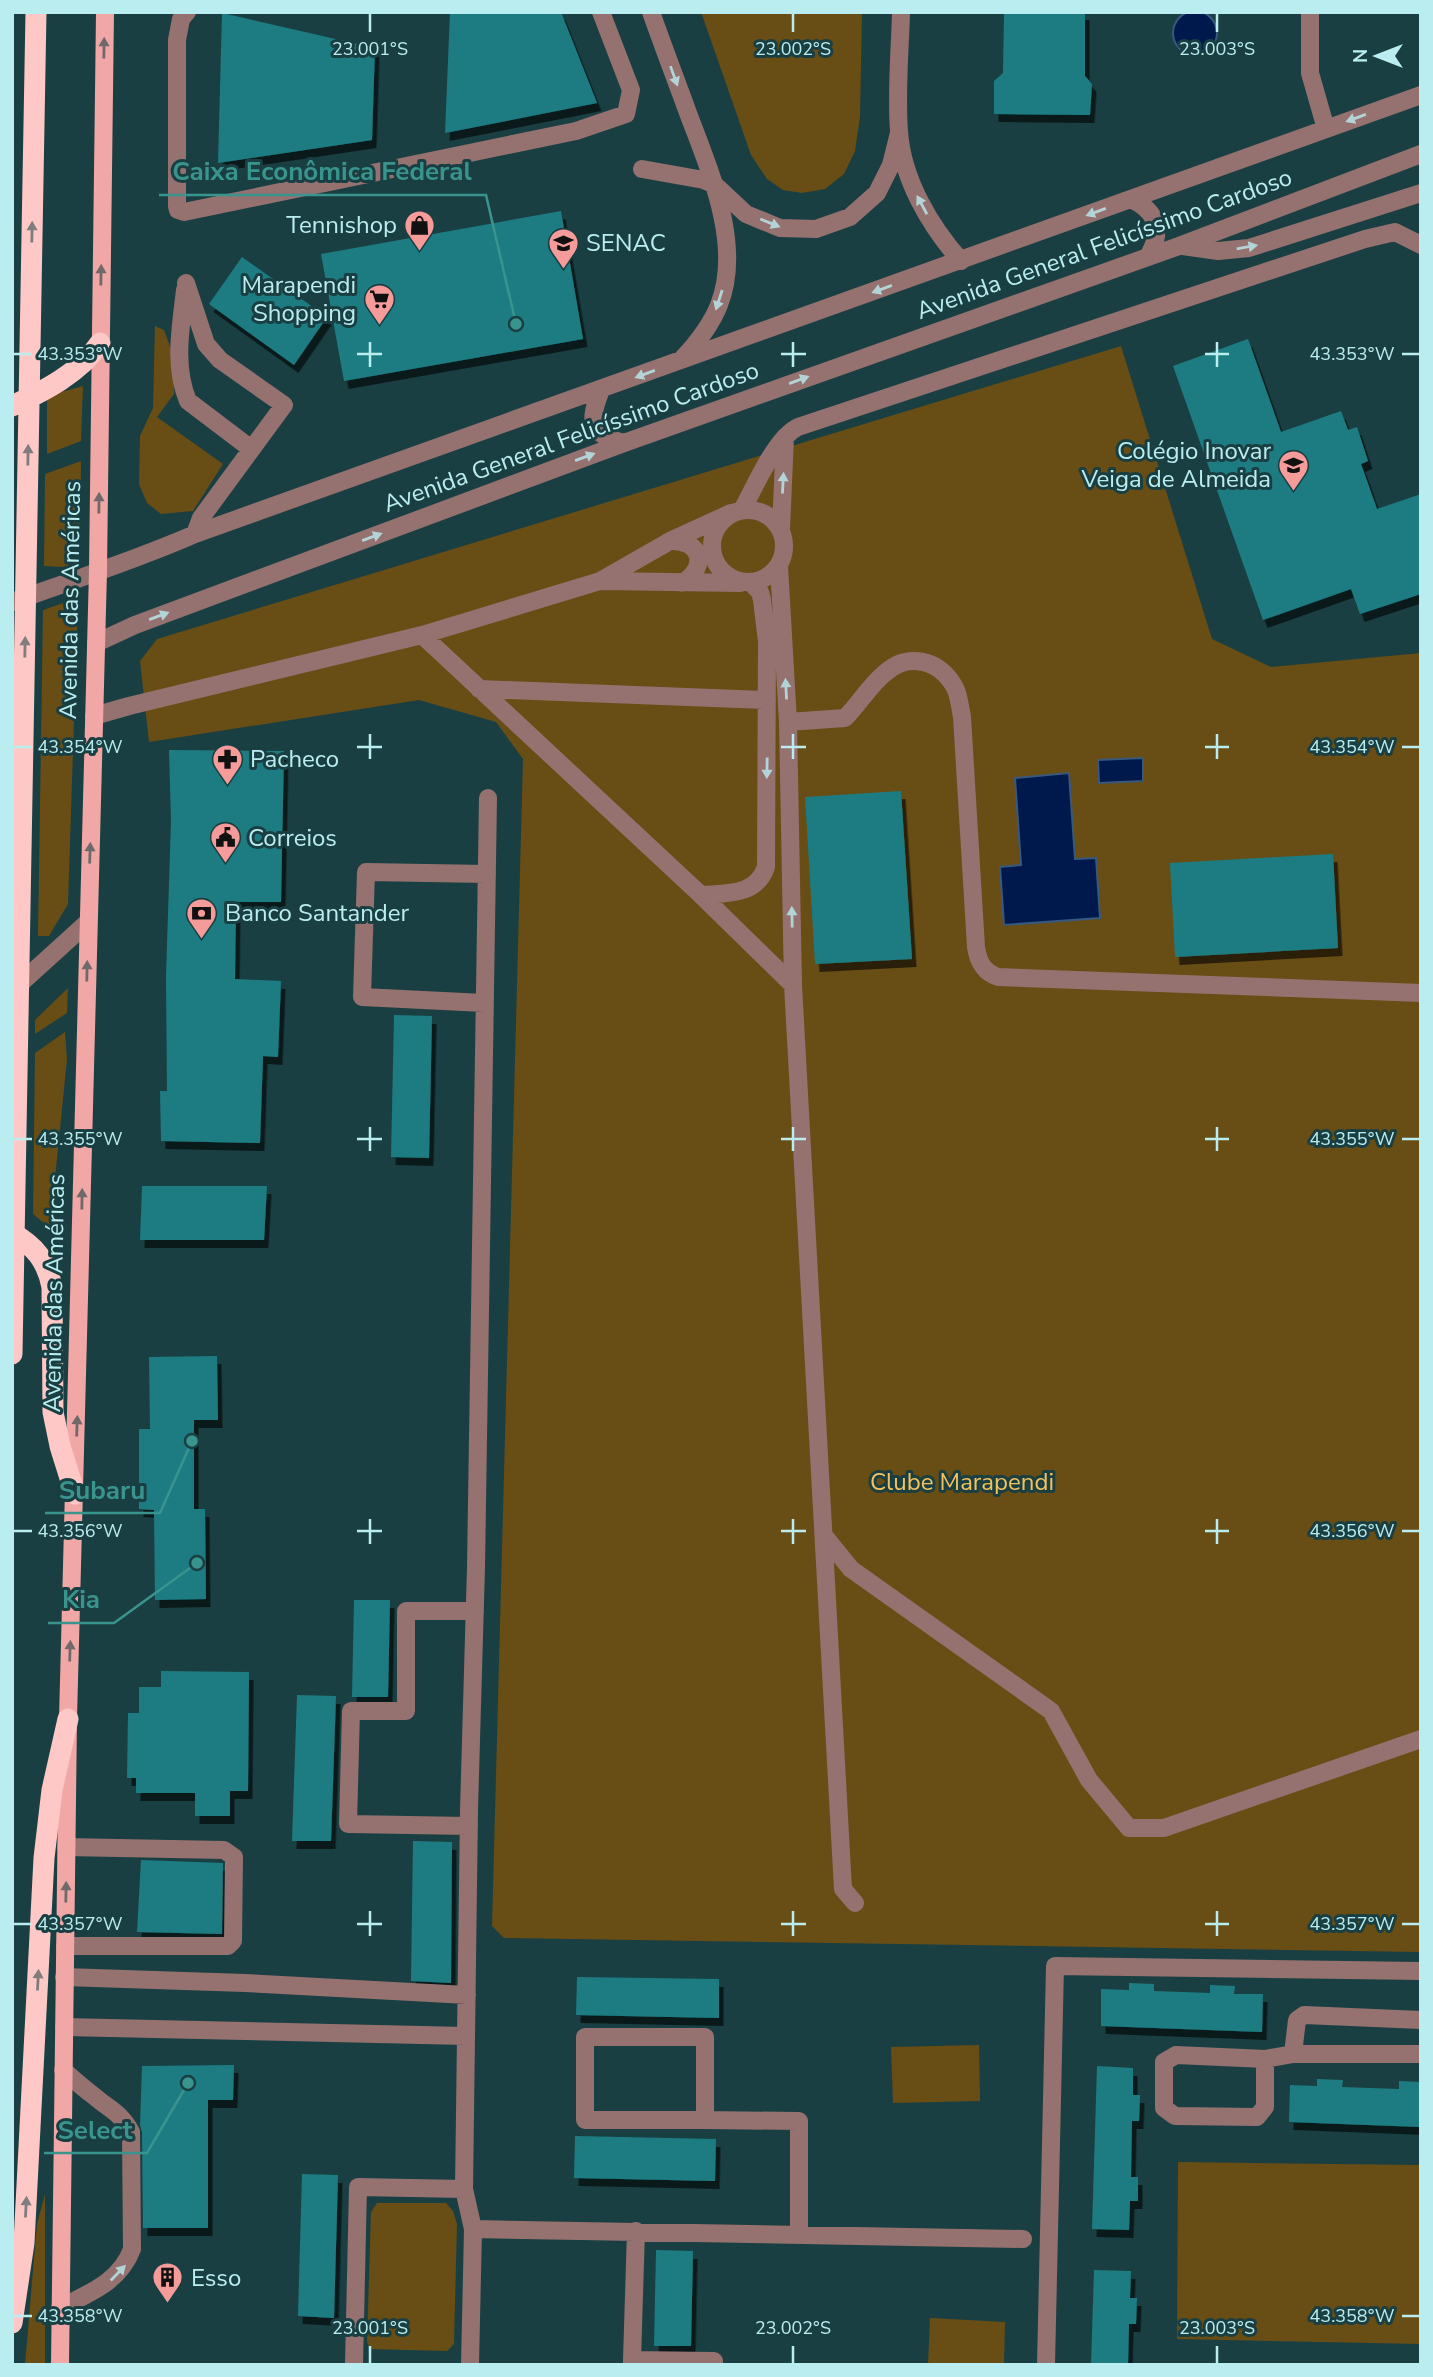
<svg xmlns="http://www.w3.org/2000/svg" width="1433" height="2377" font-family="'Nunito Sans',sans-serif">
<style>
.green{fill:#684d15}
.water{fill:#00194d;stroke:#38597e;stroke-width:2}
.building{fill:#1c7c82;filter:url(#shadow)}
.lines{fill:none;stroke-linecap:round;stroke-linejoin:round}
.minor{stroke:#957170;stroke-width:18}
.major{stroke:#f0a7a5;stroke-width:18}
.highway{stroke:#fdc8c6;stroke-width:21}
.oneway{fill:#70696a}
.oneway2{fill:#b3d4d6}
.oneway3{fill:#807d7d}
.ticks{fill:none;stroke:#baedf0;stroke-width:2.5}
.labels{text-anchor:middle;dominant-baseline:central;stroke-width:6;stroke-linejoin:round;paint-order:stroke}
.poi-label{font-size:24px;fill:#baedf0;stroke:#1a3f42;text-anchor:start}
.street-label{font-size:24px;fill:#baedf0;stroke:#1a3f42}
.park-label{font-size:24px;fill:#f5c15c;stroke:#1a3f42}
.ticks-label{font-size:18px;text-anchor:middle;fill:#baedf0;stroke:#1a3f42;stroke-width:6;stroke-linejoin:round;paint-order:stroke}
.leader{fill:none;stroke:#3a948e;stroke-width:2.5}
.callout-dot{fill:#3a948e;stroke:#1a3f42;stroke-width:2.5}
.callout-label{font-size:26px;text-anchor:middle;font-weight:bold;fill:#3a948e;stroke:#1a3f42;stroke-width:6;stroke-linejoin:round;paint-order:stroke}
</style>
<defs>
<filter id="shadow"><feDropShadow dx="4.5" dy="8" stdDeviation="0" flood-color="#0009"/></filter>
</defs>
<rect width="100%" height="100%" fill="#1a3f42"/>
<path class="green" d="M701,12h161l-2,105 -5,34 -11,23 -19,15 -23,4 -19,-3 -16,-11 -16,-24z
M155,326l9,4 11,30 -1,34 -17,23 66,47 -30,47 -32,3 -14,-11 -8,-19 1,-48 13,-28z
M1121,346l91,293 59,28 150,-14v1299l-917,-14 -12,-12 31,-1167 -27,-37 -77,-22 -270,42 -9,-81 17,-22z
M83,386l-2,55 -34,13v-58z
M81,461l-1,107 -36,-2 1,-92z
M78,598l-10,306 -19,32h-11l5,-326z
M68,988l-1,25 -32,21v-14z
M65,1032l2,27 -17,169 -17,-14 2,-161z
M979,2045l1,56 -87,2 -2,-56z
M1178,2162l243,3v179l-244,-5z
M45,2194v171h-20l12,-141z
M377,2203h69l7,8 4,13 -3,120 -7,7 -77,-2 -3,-7 4,-130z
M930,2318l75,4 -1,43h-76z"/>
<path class="water" d="M1173 33a22 22 0 1 1 44 0a22 22 0 1 1-44 0Z
M1143,758v23l-44,2 -1,-23z
M1069,773l6,86 21,-1 4,60 -96,7 -4,-58 21,-2 -6,-87z"/>
<path class="building" d="M450,12h111l36,91 -152,30z
M1004,12h81v64l7,8 -2,31 -96,-1v-33l9,-8z
M222,13l153,35 -3,92 -154,23z
M561,211l22,128 -239,42 -23,-127z
M242,257l85,60 -33,48 -85,-61z
M1248,339l33,93 60,-21 7,19 9,-3 11,34 -7,3 16,45 44,-15v100l-61,20 -9,-25 -88,31 -90,-254z
M169,750l115,1 -3,151h-45l-1,77 46,2 -3,76 -15,-1 -3,87 -99,-2 -1,-50h7l-1,-115 5,-155z
M901,791l11,168 -97,5 -10,-167z
M1333,854l5,94 -163,9 -5,-94z
M394,1015l38,1 -3,142 -38,-1z
M142,1186h125l-3,54h-124z
M217,1356l1,64h-24v89h11l1,90 -51,1 -1,-90 -15,-1v-80h11l-1,-72z
M354,1600h36l-2,97h-36z
M161,1671l88,1 -1,119h-18v25h-35v-23h-59v-15h-9l1,-65h11v-26h22z
M297,1695l39,1 -5,145h-39z
M413,1841l39,1 -1,141 -40,-2z
M141,1860l82,3 -1,71 -85,-2z
M577,1977l142,2v39l-143,-3z
M1129,1983l25,1v7l56,2v-8l25,1 -1,8h29l-1,38 -161,-6v-37l28,1z
M234,2065l-1,35h-25v128h-65l-1,-96 -2,-7 2,-59z
M1097,2066l36,2v27h7l-1,26h-7l-1,56h7v24h-8l-1,29 -37,-1z
M1317,2079l26,1 -1,7 57,2v-8l22,1v45l-132,-5 1,-37 27,1z
M575,2136l141,3 -1,42 -141,-3z
M302,2174l36,1 -4,143 -36,-2z
M656,2250l37,1 -2,95h-37z
M1094,2270l37,1 -1,27h7l-1,26h-7l-1,41h-37z"/>
<g class="lines">
<path class="minor" d="M187,12l-6,7 -4,21v166l1,4 6,2 392,-81 50,-17 5,-24 -30,-78
M651,12c12,34 25,68 37,101 21,56 55,132 31,192 -8,20 -22,38 -36,53
M901,12c-1,39 -5,80 -2,119 3,48 31,95 62,130
M1310,12v61l16,56
M642,169l62,11 11,5 31,29 34,14 36,1 34,-12 27,-24 14,-28 8,-32
M1131,199c26,12 32,31 18,56
M1183,246l35,5 31,-3 172,-55
M186,283l20,61 14,16 64,45 -83,113 -6,16
M185,290c-4,36 -12,76 3,111l62,47
M601,390c-13,32 -12,44 23,53
M712 546a36 36 0 1 1 72 0a36 36 0 1 1-72 0Z
M742,510c13,-23 33,-72 56,-83l567,-188 30,-7 26,13
M781,529l4,-92
M670,541c31,-2 39,27 12,42
M779,566l9,156 5,263 50,904 12,14
M600,581l140,2
M12,602c61,-22 124,-42 183,-68l1226,-439
M422,635l178,-54 70,-40 61,-28
M96,643l39,-18 489,-182 555,-197 242,-92
M479,689l288,11
M94,716l35,-10 293,-71 279,260 92,90
M788,722l57,-4c14,-14 25,-33 40,-45 23,-21 54,-13 69,13 5,8 6,21 8,31l14,230c2,14 7,25 22,30l423,16
M701,895c26,-2 55,1 65,-28l1,-225 -5,-42 -2,-8 -10,-10
M13,990l75,-68
M484,1003l-122,-6 4,-125 121,2
M825,1537l26,32 200,142 38,69 40,48h35l257,-89
M469,1826l-121,-2 3,-113h55v-100h69
M65,1946h163l5,-5 1,-84 -10,-7 -158,-3
M64,1977l181,6 222,12
M1421,2020l-117,-5 -7,5 -4,34h128
M64,2027l402,9
M585,2037h120v83h-120z
M1265,2059v48l-8,10 -82,-1 -11,-8v-46l12,-7 89,4 28,-5
M705,2120l94,1v112
M464,2189l5,-379 7,-243 12,-769
M473,2229l550,10
M60,2308c29,-15 60,-26 72,-59l-1,-117c-11,-20 -21,-22 -37,-36 -11,-8 -21,-17 -31,-26
M632,2360l4,-129
M354,2365l4,-178 106,2 9,40 -3,136
M632,2365v-5l82,1v4
M1046,2365l9,-399 366,5"/>
<path class="major" d="M60,2365l8,-646 30,-1148 7,-559"/>
<path class="highway" d="M12,406c32,-15 68,-33 88,-63
M12,1233c23,13 35,28 40,54l1,125 7,34 15,48
M12,1354l24,-1342
M12,2323l12,-80 20,-385 8,-68 16,-71"/>
</g>
<defs><path id="oneway-solid" d="M-6-.8H1V-3.2L6.5 0L1 3.2V.8H-6Z" transform="scale(1.75)"/></defs>
<g class="oneway">
<use href="#oneway-solid" transform="translate(104 48) rotate(-89)"/>
<use href="#oneway-solid" transform="translate(101 275) rotate(-89)"/>
<use href="#oneway-solid" transform="translate(99 503) rotate(-89)"/>
<use href="#oneway-solid" transform="translate(90 853) rotate(-88)"/>
<use href="#oneway-solid" transform="translate(87 971) rotate(-89)"/>
<use href="#oneway-solid" transform="translate(82 1199) rotate(-89)"/>
<use href="#oneway-solid" transform="translate(77 1426) rotate(-88)"/>
<use href="#oneway-solid" transform="translate(70 1651) rotate(-88)"/>
<use href="#oneway-solid" transform="translate(66 1892) rotate(-89)"/>
</g>
<g class="oneway2">
<use href="#oneway-solid" transform="translate(674 76) rotate(70)"/>
<use href="#oneway-solid" transform="translate(1356 118) rotate(160)"/>
<use href="#oneway-solid" transform="translate(922 205) rotate(-118)"/>
<use href="#oneway-solid" transform="translate(1096 212) rotate(160)"/>
<use href="#oneway-solid" transform="translate(770 223) rotate(22)"/>
<use href="#oneway-solid" transform="translate(1247 247) rotate(-10)"/>
<use href="#oneway-solid" transform="translate(882 289) rotate(160)"/>
<use href="#oneway-solid" transform="translate(719 300) rotate(108)"/>
<use href="#oneway-solid" transform="translate(645 374) rotate(160)"/>
<use href="#oneway-solid" transform="translate(799 380) rotate(-20)"/>
<use href="#oneway-solid" transform="translate(585 457) rotate(-20)"/>
<use href="#oneway-solid" transform="translate(783 483) rotate(-87)"/>
<use href="#oneway-solid" transform="translate(372 537) rotate(-20)"/>
<use href="#oneway-solid" transform="translate(159 616) rotate(-20)"/>
<use href="#oneway-solid" transform="translate(786 689) rotate(-93)"/>
<use href="#oneway-solid" transform="translate(767 768) rotate(91)"/>
<use href="#oneway-solid" transform="translate(792 917) rotate(-91)"/>
<use href="#oneway-solid" transform="translate(118 2273) rotate(-46)"/>
</g>
<g class="oneway3">
<use href="#oneway-solid" transform="translate(32 232) rotate(-89)"/>
<use href="#oneway-solid" transform="translate(28 455) rotate(-89)"/>
<use href="#oneway-solid" transform="translate(25 647) rotate(-89)"/>
<use href="#oneway-solid" transform="translate(38 1980) rotate(-87)"/>
<use href="#oneway-solid" transform="translate(26 2207) rotate(-87)"/>
</g>
<path class="ticks" d="M370,14v18M793,14v18M1217,14v18M370,342v25M793,342v25M1217,342v25M14,354h18M357,354h25M781,354h25M1205,354h24M1402,354h17M370,734v25M793,734v25M1217,734v25M14,747h18M357,747h25M781,747h25M1205,747h24M1402,747h17M370,1127v24M793,1127v24M1217,1127v24M14,1139h18M357,1139h25M781,1139h25M1205,1139h24M1402,1139h17M370,1519v25M793,1519v25M1217,1519v25M14,1531h18M357,1531h25M781,1531h25M1205,1531h24M1402,1531h17M370,1911v25M793,1911v25M1217,1911v25M14,1924h18M357,1924h25M781,1924h25M1205,1924h24M1402,1924h17M14,2316h18M1402,2316h17M370,2346v17M793,2346v17M1217,2346v17"/>
<defs>
<symbol id="shop-pin" viewBox="-11 -11 22 30"><path d="M0 17L-7.5 6A9.5 9.5 0 1 1 7.5 6Z" fill="#f59b99" stroke="#1a3f42"/><path d="M-5-2.5h2.3a2.7 3.5 0 0 1 5.4 0H5L5.5 6h-11ZM-1.5-2.5h3a1.5 2.3 0 0 0-3 0Z" fill="#111"/></symbol>
<symbol id="university-pin" viewBox="-11 -11 22 30"><path d="M0 17L-7.5 6A9.5 9.5 0 1 1 7.5 6Z" fill="#f59b99" stroke="#1a3f42"/><path d="M0-5L7-2L0 1L-7-2ZM-4 1L0 2.5L4 1V4Q0 6-4 4Z" fill="#111"/></symbol>
<symbol id="supermarket-pin" viewBox="-11 -11 22 30"><path d="M0 17L-7.5 6A9.5 9.5 0 1 1 7.5 6Z" fill="#f59b99" stroke="#1a3f42"/><path d="M-6-5.5h2.5l.6 2H6L4.5 2H-2.5L-4.4-4H-6ZM-1.5 3.2a1.3 1.3 0 1 0 .1 0ZM3 3.2a1.3 1.3 0 1 0 .1 0Z" fill="#111"/></symbol>
<symbol id="school-pin" viewBox="-11 -11 22 30"><path d="M0 17L-7.5 6A9.5 9.5 0 1 1 7.5 6Z" fill="#f59b99" stroke="#1a3f42"/><path d="M0-5L7-2L0 1L-7-2ZM-4 1L0 2.5L4 1V4Q0 6-4 4Z" fill="#111"/></symbol>
<symbol id="pharmacy-pin" viewBox="-11 -11 22 30"><path d="M0 17L-7.5 6A9.5 9.5 0 1 1 7.5 6Z" fill="#f59b99" stroke="#1a3f42"/><path d="M-2-6h4v4h4v4h-4v4h-4v-4h-4v-4h4Z" fill="#111"/></symbol>
<symbol id="civic-pin" viewBox="-11 -11 22 30"><path d="M0 17L-7.5 6A9.5 9.5 0 1 1 7.5 6Z" fill="#f59b99" stroke="#1a3f42"/><path d="M-.6-6.5H3V-4.5H.6V-3L4-1V1h2V6H-6V1h2V-1L-.6-3ZM-1.2 2.5V6h2.4V2.5Z" fill="#111"/></symbol>
<symbol id="bank-pin" viewBox="-11 -11 22 30"><path d="M0 17L-7.5 6A9.5 9.5 0 1 1 7.5 6Z" fill="#f59b99" stroke="#1a3f42"/><path d="M-6-4H6V4H-6ZM0-2.3a2.3 2.3 0 1 0 0 4.6a2.3 2.3 0 1 0 0-4.6Z" fill="#111"/></symbol>
<symbol id="building-pin" viewBox="-11 -11 22 30"><path d="M0 17L-7.5 6A9.5 9.5 0 1 1 7.5 6Z" fill="#f59b99" stroke="#1a3f42"/><path d="M-4-6H4V6H1V3H-1V6H-4ZM-2.5-4.3h1.7v1.8h-1.7ZM.8-4.3h1.7v1.8H.8ZM-2.5-1h1.7V.8h-1.7ZM.8-1h1.7V.8H.8Z" fill="#111"/></symbol>
</defs>
<g fill-rule="evenodd">
<use href="#shop-pin" x="402" y="208" width="35" height="47"/>
<use href="#university-pin" x="546" y="226" width="35" height="47"/>
<use href="#supermarket-pin" x="362" y="282" width="35" height="47"/>
<use href="#school-pin" x="1276" y="448" width="35" height="47"/>
<use href="#pharmacy-pin" x="210" y="742" width="35" height="47"/>
<use href="#civic-pin" x="208" y="820" width="35" height="47"/>
<use href="#bank-pin" x="184" y="896" width="35" height="47"/>
<use href="#building-pin" x="150" y="2260" width="35" height="47"/>
</g>
<g class="labels">
<g class="poi-label">
<text x="397" y="225" text-anchor="end">Tennishop</text>
<text x="586" y="243">SENAC</text>
<text x="356" y="285" text-anchor="end">Marapendi<tspan x="356" dy="28">Shopping</tspan></text>
<text x="1271" y="451" text-anchor="end">Colégio Inovar<tspan x="1271" dy="28">Veiga de Almeida</tspan></text>
<text x="250" y="759">Pacheco</text>
<text x="248" y="838">Correios</text>
<text x="225" y="913">Banco Santander</text>
<text x="191" y="2278">Esso</text>
</g>
<g class="street-label">
<text transform="translate(1104 244) rotate(-20)">Avenida General Felicíssimo Cardoso</text>
<text transform="translate(571 437) rotate(-20)">Avenida General Felicíssimo Cardoso</text>
<text transform="translate(70 600) rotate(-89)">Avenida das Américas</text>
<text transform="translate(54 1293) rotate(-89)">Avenida das Américas</text>
</g>
<g class="park-label">
<text x="962" y="1482">Clube Marapendi</text>
</g>
</g>
<g class="ticks-label">
<text x="370" y="55">23.001°S</text>
<text x="793" y="55">23.002°S</text>
<text x="1217" y="55">23.003°S</text>
<text x="1352" y="360">43.353°W</text>
<text x="80" y="360">43.353°W</text>
<text x="1352" y="753">43.354°W</text>
<text x="80" y="753">43.354°W</text>
<text x="1352" y="1145">43.355°W</text>
<text x="80" y="1145">43.355°W</text>
<text x="1352" y="1537">43.356°W</text>
<text x="80" y="1537">43.356°W</text>
<text x="1352" y="1930">43.357°W</text>
<text x="80" y="1930">43.357°W</text>
<text x="80" y="2322">43.358°W</text>
<text x="1352" y="2322">43.358°W</text>
<text x="370" y="2334">23.001°S</text>
<text x="793" y="2334">23.002°S</text>
<text x="1217" y="2334">23.003°S</text>
</g>
<path class="leader" d="M516 324L486 195H159M192 1441L160 1513H45M197 1563L114 1623H48M188 2083L147 2153H44"/>
<g class="callout-dot">
<circle cx="516" cy="324" r="7"/>
<circle cx="192" cy="1441" r="7"/>
<circle cx="197" cy="1563" r="7"/>
<circle cx="188" cy="2083" r="7"/>
</g>
<g class="callout-label">
<text x="322" y="180">Caixa Econômica Federal</text>
<text x="102" y="1499">Subaru</text>
<text x="81" y="1608">Kia</text>
<text x="95" y="2139">Select</text>
</g>
<rect width="1433" height="2377" fill="none" stroke="#baedf0" stroke-width="28"/>
<g transform="translate(1377 56) rotate(270)" stroke="#1a3f42" stroke-width="5" paint-order="stroke">
<path d="M0-5L12 26L0 18L-12 26Z" fill="#baedf0"/>
<text y="-10" font-size="19" font-weight="bold" text-anchor="middle" fill="#baedf0">N</text>
</g>
</svg>
